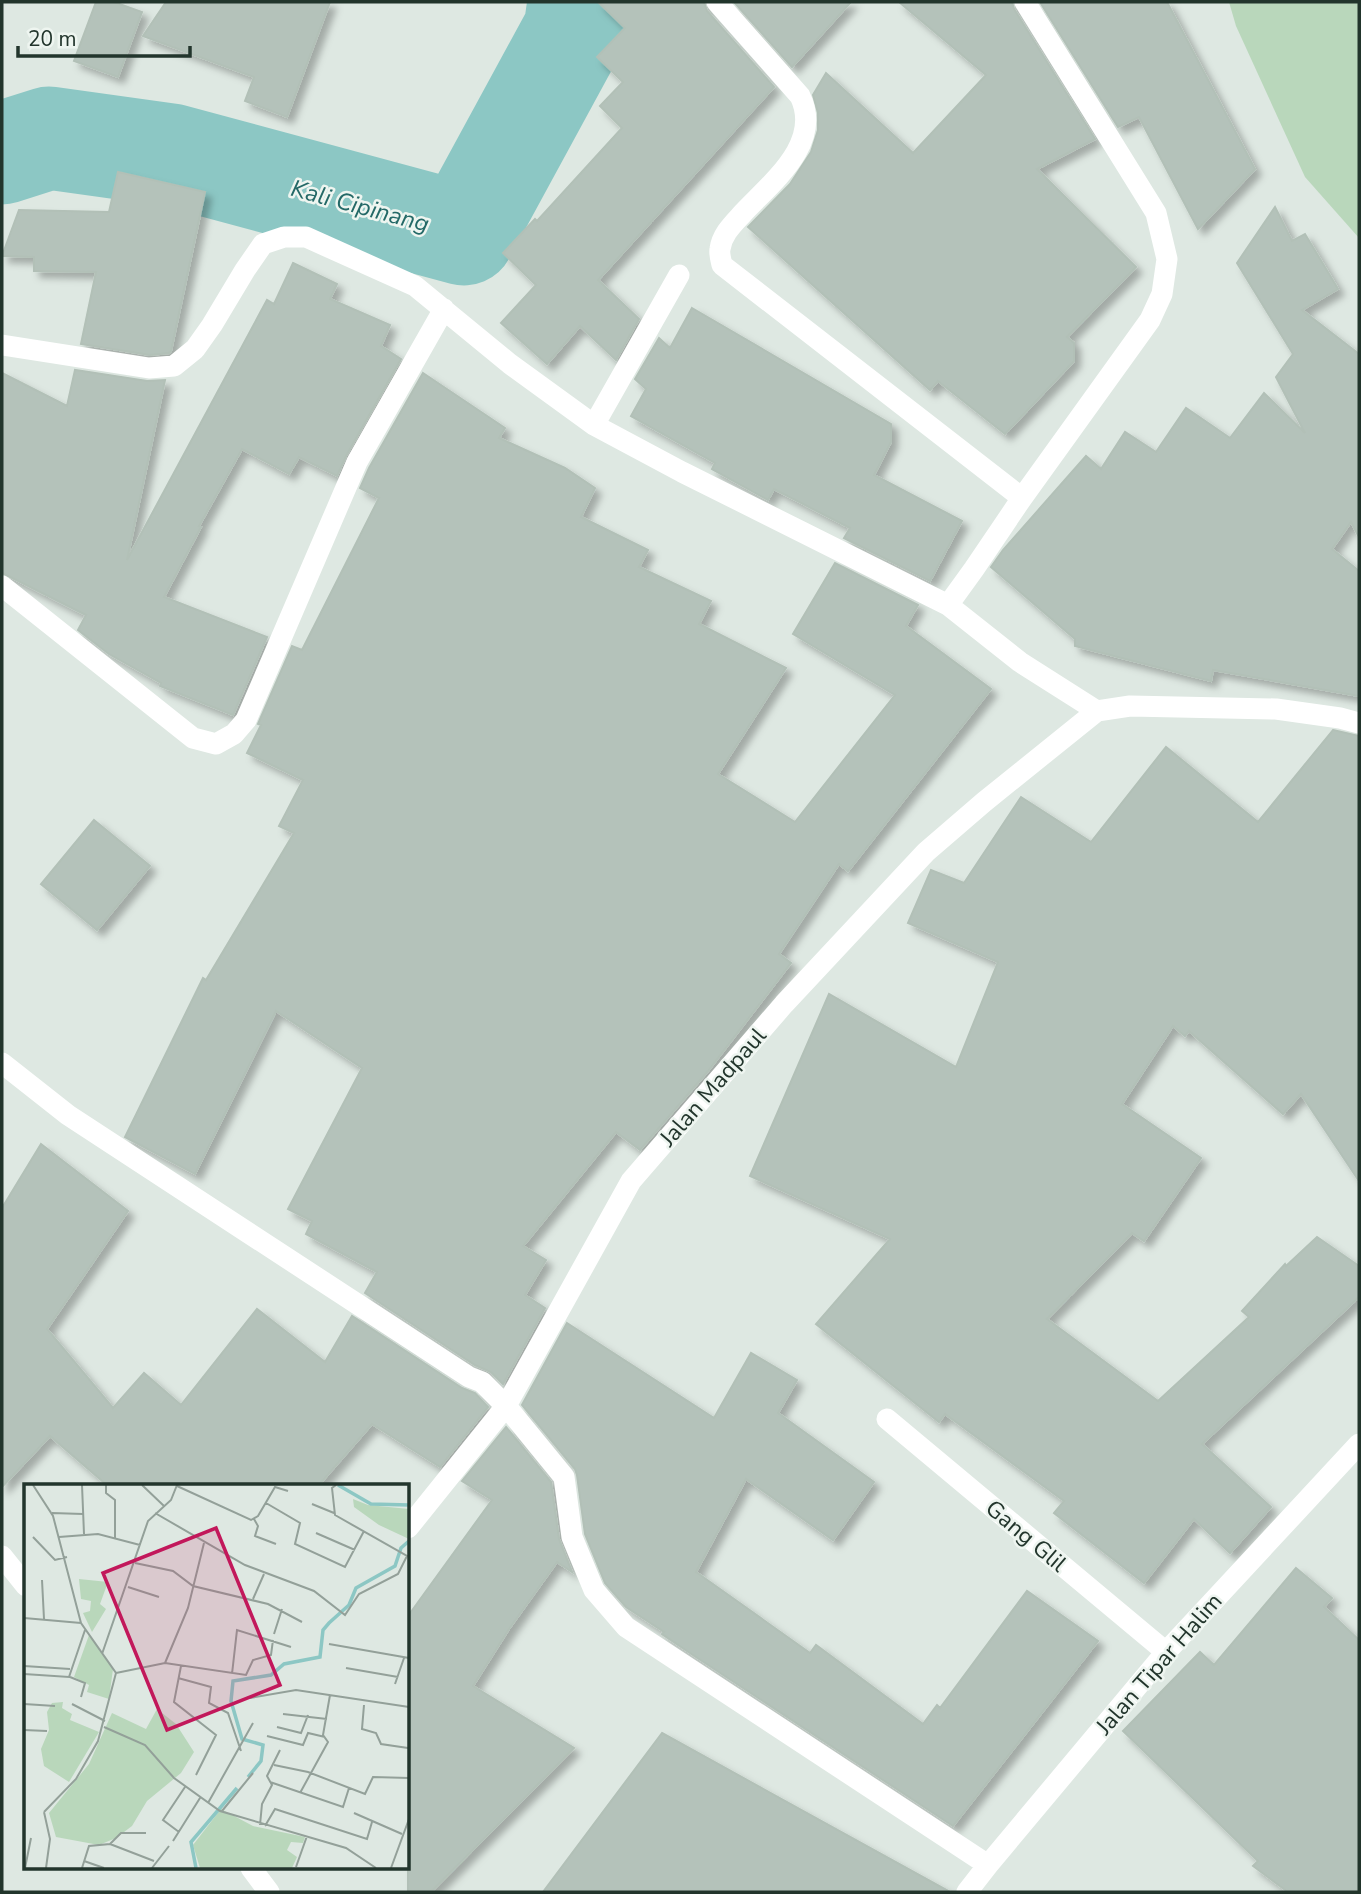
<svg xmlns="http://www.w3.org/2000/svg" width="1361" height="1894" font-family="'Nunito Sans',sans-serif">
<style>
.green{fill:#b9d7bb}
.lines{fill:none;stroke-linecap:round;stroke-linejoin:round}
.river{stroke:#8cc7c4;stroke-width:103}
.building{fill:#b4c2ba;stroke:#b2c0b7;stroke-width:2;filter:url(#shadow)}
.minor{stroke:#fff;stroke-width:21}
.labels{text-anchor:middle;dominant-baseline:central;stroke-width:5;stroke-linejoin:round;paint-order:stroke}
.street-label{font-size:23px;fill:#22352c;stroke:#eef5f0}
.water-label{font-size:24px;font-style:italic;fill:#246967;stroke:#eef5f0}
.inset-river{fill:none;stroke:#8cc7c4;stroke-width:3.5}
.inset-road{fill:none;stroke:#93a099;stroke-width:2}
.view{fill:#c2185b;fill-opacity:0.15;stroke:#c2185b;stroke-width:3.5}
.inset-edge{fill:none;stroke:#22352c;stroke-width:3.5}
</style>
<defs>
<filter id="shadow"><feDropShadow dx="6" dy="6" stdDeviation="3.5" flood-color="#0004"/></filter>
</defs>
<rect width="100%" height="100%" fill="#dee8e2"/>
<path class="green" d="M1229,2h130v236l-54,-61 -69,-151z"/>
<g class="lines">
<path class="river" d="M2,153l47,-15 122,17 293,79 111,-204 4,-28"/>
</g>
<path class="building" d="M96,2h18l28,10 -24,65 -44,-16z
M166,2h164l-43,115 -42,-16 9,-24 -111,-41z
M598,2h106l3,9 67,76 -176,193 41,39 -23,41 -36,-34 -33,38 -46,-41 35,-38 -33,-32 32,-34 2,2 85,-93 -22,-22 23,-24 -26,-25 28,-29z
M734,2h117l-59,65z
M899,2h113l2,7 81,130 -58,30 99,98 -69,70 7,6v18l-69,73 -67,-53 -8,9 -182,-163 42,-43 21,-32 7,-22v-17l-5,-18 13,-22 87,80 73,-78z
M1040,2h127l88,167 -57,60 -59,-112 -21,10z
M118,172l87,20 -34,159 -2,2 -19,2 -69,-11 15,-72 -62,-1v-14l-32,-1 17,-46 90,2z
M1275,207l17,34 13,-7 33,55 -36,21 57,44v183l-8,-15 -19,27 27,22v125l-146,-26 -2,11 -136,-35v-7l-84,-72 12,-17 83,-94 15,13 24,-37 31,20 30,-44 44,30 34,-45 41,40 -29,-56 17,-23 -56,-91z
M293,263l44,21 -7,15 60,26 -9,21 20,13 -55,97 -9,20 -38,-19 -10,17 -47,-25 -43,77 2,1 -37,70 103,40 -34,78 -73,-29 1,-3 -52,-29 -31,-24 8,-15 -84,-42v-200l65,33 8,-36 72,11 18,-1 -38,180 140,-260 7,4z
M692,308l199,116v18l-17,33 88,46 -32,60 -86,-43 6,-10 -76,-39 -6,11 -56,-31 3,-6 -84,-47 15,-27 -11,-10 24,-41 11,10z
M423,373l82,55 -6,10 66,30 30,20 -14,29 67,33 -9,17 72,34 -12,23 87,44 -68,106 77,48 100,-127 -102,-61 42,-71 83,42 -12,21 85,63 -143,182 -9,-7 -60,90 12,9 -83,108 -68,79 -24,-18 -93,114 23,14 -21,35 20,13 -42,76 -12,-12 -16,-7 -110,-72 12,-21 -71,-38 6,-13 -24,-12 74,-141 -86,-57 -81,163 -70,-37 78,-159 3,2 88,-147 -15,-7 24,-46 -56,-27 14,-28 -3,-1 34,-78 10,4 77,-152 -19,-10 9,-20z
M1333,730l26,6v445l-58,-87 -18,20 -94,-83 -4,5 -12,-10 -51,78 79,54 -57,83 -12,-8 -85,86 111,82 91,-84 -7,-6 43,-47 1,2 31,-29 42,29v31l-157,147 69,63 -41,46 -36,-34 -50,64 -90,-70 10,-12 -119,-87 -6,8 -123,-98 74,-85 -140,-63 79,-182 127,73 42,-105 -90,-39 23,-53 33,13 57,-86 70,45 75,-95 92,75z
M94,820l56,46 -53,64 -56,-46z
M41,1144l87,67 -81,118 66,79 31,-35 37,32 76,-96 68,53 27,-46 110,72 13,5 13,14 -48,60 -68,-43 -54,62h-210l-58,-50 -48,51v-279z
M567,1323l147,95 37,-65 46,27 -19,33 96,69 -41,58 -87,-61 -50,93 114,81 6,-8 107,79 14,-19 3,3 87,-117 71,50 -145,185 -260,-171 -31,-21 2,-2 -38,-25 -21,-24 -20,-49 -8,-59 -2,-6 -53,-64z
M506,1427l45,55 8,57 13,33 -15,-10 -48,67 -36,57 101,62 -143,144h-23v-276l84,-116 -30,-19z
M1296,1568l36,30 -8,9 35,33v252h-71l-35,-26 5,-5 -135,-130 77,-79 14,13z
M662,1733l288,159h-407z"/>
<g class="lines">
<path class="minor" d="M717,2l83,94c23,47 -28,86 -57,117 -10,11 -21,21 -23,36 -1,5 1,11 2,16l300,233
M2,345l147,23 25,-2 21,-17 17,-24 33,-55 18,-26 21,-7h22l109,49 95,78 84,61 88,47 266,133 72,57 77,49 33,-5 146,3 64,9 19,5
M594,425l85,-150
M2,586l191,152 23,6 18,-10 12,-14 111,-258 87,-153
M948,605l26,-36 48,-71 128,-178 12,-26 5,-35 -11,-46 -131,-211
M2,1063l66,52 401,262 13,5 24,24 58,71 8,60 22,53 32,37 362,238
M887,1419l279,233
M408,1528l98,-122 125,-225 153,-177 142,-152 58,-50 113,-91
M2,1556l24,30
M251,1868l18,24
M967,1892l21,-27 178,-213 193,-208"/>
</g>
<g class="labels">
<g class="street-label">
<text transform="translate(713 1087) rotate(-49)">Jalan Madpaul</text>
<text transform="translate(1026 1536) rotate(40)">Gang Glil</text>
<text transform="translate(1159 1664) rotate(-49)">Jalan Tipar Halim</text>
</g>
<g class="water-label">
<text transform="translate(360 206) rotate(15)">Kali Cipinang</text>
</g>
</g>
<g transform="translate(24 1484)">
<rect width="385" height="385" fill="#dee8e2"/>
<path d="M329,15l15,6 41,4v30l-30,-14 -25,-18zM55,95l29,3 -8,22 6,5 -14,23 -9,-19 7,-2 1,-10 -10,-2zM65,151l24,34 -4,30 -22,-7 2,-7 -15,-8zM39,218l-1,6 10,6 -2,6 29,12 -30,50 -25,-16 -3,-17 8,-19 -2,-18 5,-9zM133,225l19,15 18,28 -13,21 -34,28 -15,25 -16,12 -17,7 -43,-8 -7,-24 40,-49 23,-51 34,16zM197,325l32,17 52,11 -2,6 -12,-1 -4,8 10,7 -5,11h-92l-7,-23z" fill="#b9d7bb"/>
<path class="inset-river" d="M314,1l33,19 38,1M224,293l13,-16 2,-16 -21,-6 -11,-38 2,-20 38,-6 13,-11 36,-7 3,-27 6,-7 20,-18 7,-17 39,-22 6,-18 8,-7M172,384l-5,-26 46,-54"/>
<path class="inset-road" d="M9,1l20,31 28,107 35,50 -18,68 -22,38 -32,33M58,1l2,49M82,1v8l9,7v38M118,1l22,21M153,2l74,34 7,-4 17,-29 13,4M242,19l34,20 -5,21 50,23 19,-36M288,20l22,9M28,29l31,1M131,29l90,52 69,26 31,24 14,-21 39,-20 9,-18 -72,-41 -3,-27 4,-3M230,35l4,7 -3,10 21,8M292,49l39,17M9,53l22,23 12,-3M35,53l39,-3 42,11M111,79l38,8 20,15 75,18 34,18M18,96l2,39M104,103l31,10M229,115l11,-25M0,134l57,5M250,150l8,-25M305,160l80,14M78,170l46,-133 23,-21 6,-15M141,179l23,-55 16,-65M0,182l46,3M157,182l-7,36 42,33 -20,40M322,184l52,9M92,189l49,-10 81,12 7,-15 18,-5 2,-15M0,190l45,3 16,-47M208,190l5,-44 54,17M46,193l15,6 -4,14M154,194l33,9 -2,16 19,10 13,38M371,200l9,-26M226,214l46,-8 113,17M0,220l31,2M48,220l33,17M340,221l-2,24 14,4 5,11 27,4M259,230l44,5M80,243l41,18 29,33 46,33 126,37 30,20M253,243l24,6 7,-18M0,246l23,1M243,252l36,9 5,-12 17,4M385,260v27M250,281l34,7 57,22 8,-17 36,1M246,298l73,25 6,-19M276,309l28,-51 -5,-7 7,-40M184,319l45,-80M198,327l31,-38M20,328l6,27 -4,29M330,329l48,21M236,341l2,-21 10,-19 -5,-9 13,-26M241,342l10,-17 92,30 5,-17M155,348l-16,-12 22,-33M149,357l27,-43M86,360l44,17M60,377l20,7M272,383l11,-31M1,384l6,-30M58,384l7,-22 21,-2 11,-11h25M128,384l17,-22M367,384l18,-49"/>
<path class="view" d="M192,44l64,157 -113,45 -64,-157z"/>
<rect width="385" height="385" class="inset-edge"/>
</g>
<rect width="1361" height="1894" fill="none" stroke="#22352c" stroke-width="7"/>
<path d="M18 46v10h172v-10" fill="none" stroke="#22352c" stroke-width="3.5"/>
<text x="28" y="46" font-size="21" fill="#22352c" stroke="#eef5f0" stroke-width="5" paint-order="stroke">20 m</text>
</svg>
